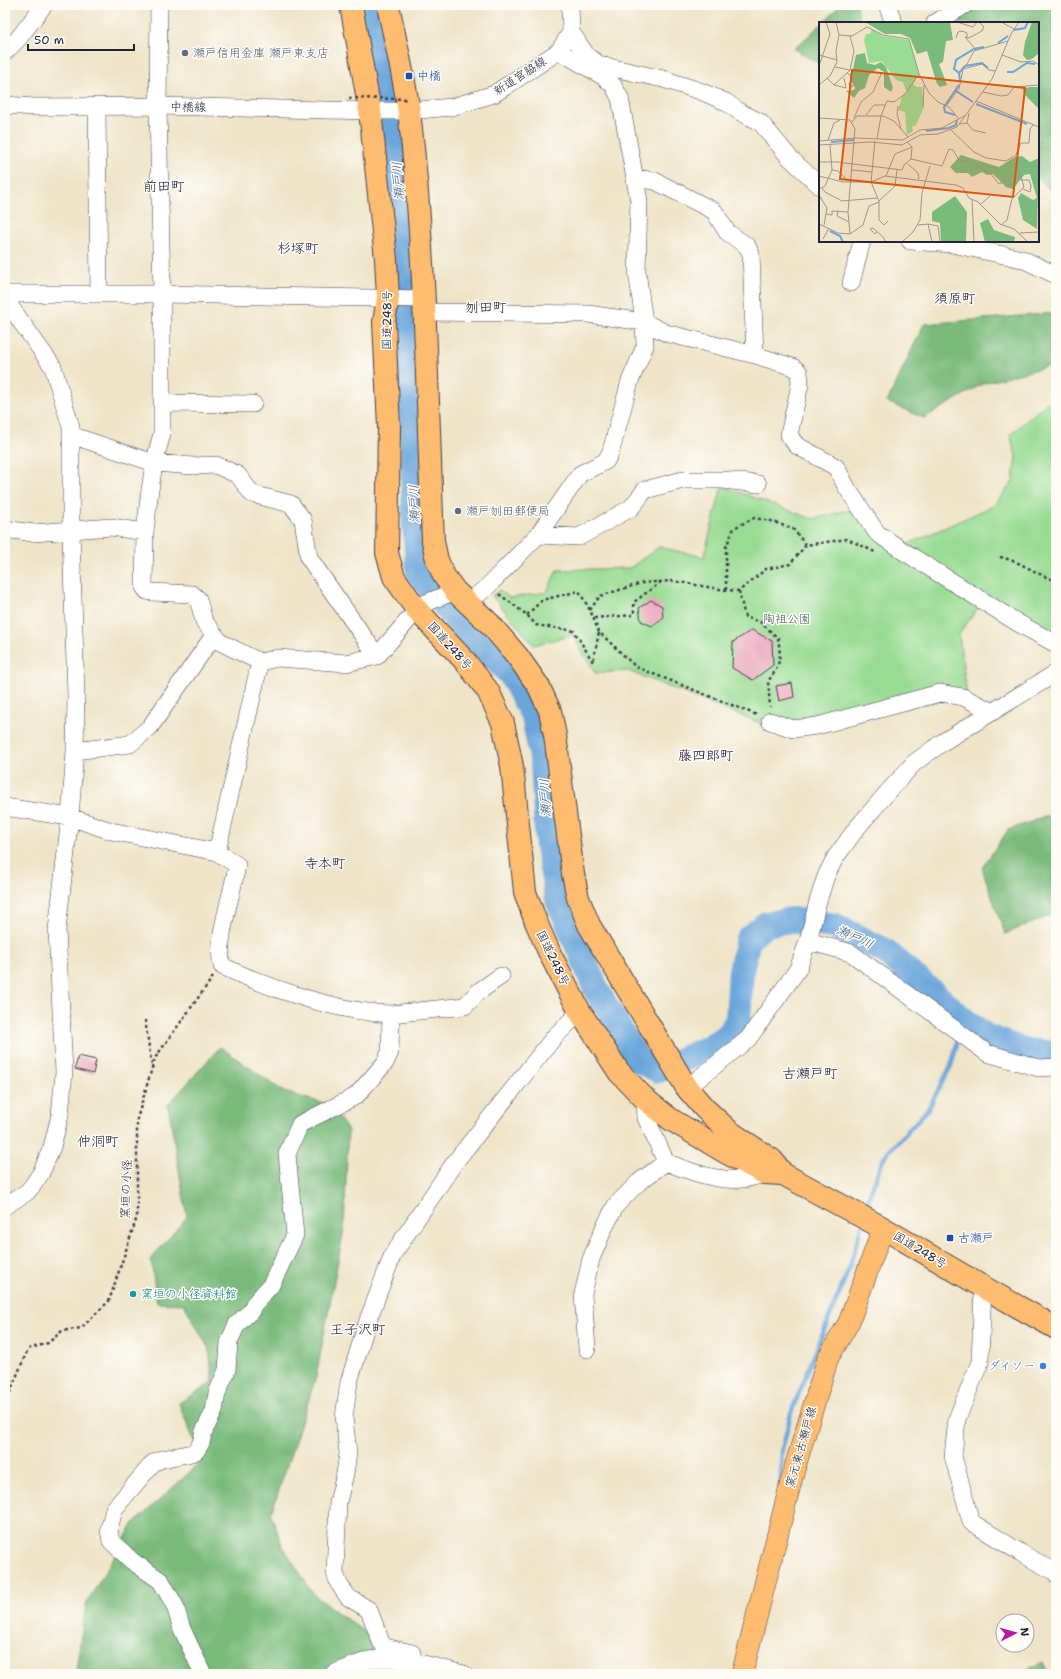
<svg xmlns="http://www.w3.org/2000/svg" width="1061" height="1679" font-family="'Shantell Sans','Klee One',sans-serif">
<style>
.green{fill:#98db92;stroke:#5d7e66}
.forest{fill:#7abb7c;stroke:#4e6e5c}
.lines{fill:none;stroke-linecap:round;stroke-linejoin:round}
.stream{stroke:#6aa6db;stroke-width:4.5}
.river{stroke:#6aa6db;stroke-width:26}
.building{fill:#eaa6bc}
.minor-casing{stroke:#413f50;stroke-width:18}
.major-casing{stroke:#413f50;stroke-width:22}
.highway-casing{stroke:#413f50;stroke-width:24}
.path{stroke:#413f50;stroke-width:2.5;stroke-dasharray:3 3;stroke-linecap:butt}
.minor{stroke:#fff;stroke-width:17}
.major{stroke:#fdbc70;stroke-width:21}
.highway{stroke:#fdbc70;stroke-width:22}
.path-bridge{stroke:#413f50;stroke-width:2.5;stroke-dasharray:3 3;stroke-linecap:butt}
.service-dot{fill:#5c6f8a;stroke:#fdfcf7;stroke-width:1.5}
.transit-dot{fill:#1a4fb4;stroke:#fdfcf7;stroke-width:1.5}
.culture-dot{fill:#0f9aa8;stroke:#fdfcf7;stroke-width:1.5}
.shop-dot{fill:#3f7fe0;stroke:#fdfcf7;stroke-width:1.5}
.labels{text-anchor:middle;dominant-baseline:central;stroke-width:3;stroke-linejoin:round;paint-order:stroke}
.service-label{font-size:12px;fill:#4e5e75;stroke:#fdfcf7;text-anchor:start}
.transit-label{font-size:12px;fill:#164399;stroke:#fdfcf7;text-anchor:start}
.street-label{font-size:12px;fill:#22223b;stroke:#fdfcf7}
.park-label{font-size:12px;fill:#455a55;stroke:#fdfcf7}
.culture-label{font-size:12px;fill:#0d838f;stroke:#fdfcf7;text-anchor:start}
.shop-label{font-size:12px;fill:#366cbe;stroke:#fdfcf7;text-anchor:end}
.water-label{font-size:13px;font-style:italic;fill:#425d83;stroke:#fdfcf7}
.quarter-label{font-size:14px;fill:#22223b;stroke:#fdfcf7}
.inset-river{fill:none;stroke:#6aa6db;stroke-width:2}
.inset-road{fill:none;stroke:#9d9690;stroke-width:1}
.view{fill:#de560e;fill-opacity:0.15;stroke:#de560e;stroke-width:2}
.inset-edge{fill:none;stroke:#22223b;stroke-width:2}
</style>
<rect width="100%" height="100%" fill="#fdfcf7"/>
<filter id="ink" filterUnits="userSpaceOnUse"><feTurbulence type="fractalNoise" baseFrequency=".025" numOctaves="2"/><feDisplacementMap in="SourceGraphic" scale="8" xChannelSelector="R" yChannelSelector="G"/><feConvolveMatrix kernelMatrix="1 2 1 2 8 2 1 2 1" color-interpolation-filters="sRGB"/></filter>
<filter id="wash" filterUnits="userSpaceOnUse"><feTurbulence type="fractalNoise" baseFrequency=".012" numOctaves="4" result="noise"/><feDisplacementMap in="SourceGraphic" scale="16" xChannelSelector="R" yChannelSelector="G"/><feGaussianBlur stdDeviation="0.9" result="paint"/><feColorMatrix in="noise" values="0 0 0 0 0 0 0 0 0 0 0 0 0 0 0 0 0 1.4 0 .05"/><feComposite in="paint" operator="in"/></filter>
<g filter="url(#wash)">
<rect width="100%" height="100%" fill="#efe4c8"/>
<path class="green" d="M1056,395v245l-70,-43 -27,37 8,62 -189,34 -150,-59 -33,2 -23,-38 -38,10 -42,-49 7,-6 11,8 37,-6 10,-22 73,-2 29,-21 45,10 18,-71 91,33 41,-10 41,41 98,-44 20,-24 3,-27 -6,-20z"/>
<path class="forest" d="M839,5h18l3,18h-38l15,-14z
M977,5h50l4,4 17,-4h8v191l-18,-18v-155h-86z
M820,25v39l-26,-15z
M1056,313v50l-3,2 -69,18 -60,35 -37,-16 37,-78z
M1056,813v100l-51,21 -23,-66 26,-38z
M220,1047l64,45 46,13 18,26 -4,98 -28,148 -45,137 11,31 32,50 58,43 11,36h-302l-5,-4 10,-66 48,-81 68,-62 -23,-58 34,-21 -4,-33 -25,-45 -27,-1 -6,-44 36,-42 -19,-112z
M1043,1662l5,12h-30z"/>
<g class="lines">
<path class="stream" d="M961,1030l3,-10
M865,1211l6,-20 13,-34 44,-48 23,-43 8,-29
M780,1486l2,-36 9,-37 59,-147 12,-42"/>
<path class="river" d="M366,5l29,140 13,176 7,205 4,47 45,56 47,45 23,43 9,46 5,84 10,53 39,91 40,68 22,11 51,-23 19,-12 9,-16 3,-48 7,-32 18,-15 25,-4 44,6 50,25 79,69 23,17 39,14 30,3"/>
</g>
<g id="blocks">
<path class="building" d="M651,600l11,6 1,12 -11,8 -11,-5 -2,-13z
M752,630l20,11 1,24 -20,15 -21,-12 1,-26z
M792,683l2,14 -15,4 -3,-15z
M78,1056l18,4 -3,14 -18,-5z"/>
</g>
</g>
<g filter="url(#ink)">
<use href="#blocks" fill-opacity="0" stroke="#413f50" stroke-width="1"/>
<g class="lines">
<defs>
<path id="minor" d="M159,5l-1,101 4,188v140l-8,29 -5,34 -4,35 -1,55 3,4 4,1 41,2 6,5 6,22 16,21 40,20 18,-4 68,5 31,-7 40,-46 9,-7 29,-12
M887,5l7,18
M935,23l30,-18
M571,32l16,24 13,9 63,14 37,12 26,11 14,10 20,10 30,36 30,28
M5,52l13,-13 26,-34
M5,105l30,2 123,-1 212,5h38l44,-4 42,-13 65,-43 12,-19 -1,-27
M97,107l2,187
M635,178l20,3 59,30 13,21 20,14 4,8 4,101
M910,241l42,3 70,15 34,16
M851,283l11,-42
M5,294h157l261,5
M5,299l48,68 18,60v104l5,165 -1,55 -5,66 -13,113 7,142 -4,43 -8,32 -11,26 -8,12 -6,7 -22,14
M423,312l165,2 56,8 22,11 89,22 38,12 6,5 1,12 -11,51 7,10 40,22 11,21 30,45 26,18 115,72 38,21
M162,403l91,1
M71,435l83,28 39,3 23,-1 22,10 14,19 39,10 12,16 6,38 68,98
M5,529l28,4 78,-6 34,5
M538,535l41,2 52,-29 14,-18 38,-10h40l35,4
M468,603l20,-17 50,-51 42,-61 26,-13 5,-10 19,-70 15,-35 -1,-24 -7,-51 2,-70 -19,-103 -7,-13 -9,-8 -45,-26
M770,721l23,8 24,-3 123,-33 23,4 30,15
M75,751l55,-7 20,-17 64,-92
M5,807l65,10 41,14 106,21 20,13c-4,28 -22,76 -15,101 49,23 115,46 169,48l-1,38 -5,11 -29,33 -56,28 -13,30 8,81 -24,50 -17,19 -3,7 -14,13 -8,18 -2,28 -10,23 -3,18 -10,20 -3,12 -5,8 -4,2 -30,6 -9,4 -39,46 -5,21 2,11 21,20 29,20 14,25 7,23 21,45
M217,852l43,-190
M808,941l43,12 136,100 52,15 17,-1
M391,1014l74,-8 13,-14 23,-16
M687,1088l61,-49 50,-70 10,-28 10,-40 8,-25 9,-18 21,-29 31,-36 27,-30 29,-21 113,-69
M645,1099l1,19 20,44c29,12 68,26 98,11
M983,1287l-3,75 -23,57 -4,37 18,66 50,31 34,19 1,2
M587,1349l-4,-55 8,-35 13,-31 12,-23 23,-23 27,-20
M413,1662l-1,-9 -27,-6 -4,-5 -12,-32 -21,-13 -9,-13 -4,-11 3,-71 7,-28 3,-21 -4,-36 5,-35 19,-62 25,-66 62,-92 100,-126 25,-24
M333,1674c12,-5 25,-11 37,-14 25,-6 69,8 94,14"/>
<path id="major" d="M742,1674l52,-204 34,-112 21,-36 34,-94"/>
<path id="highway" d="M351,5l19,106 16,148 2,39 -4,24 5,105 -2,126 7,24 23,33 48,51 23,30 15,32 9,43 13,126 11,30 14,32 30,58 39,60 26,27 25,20 55,33 39,21 19,1
M388,5c7,35 16,71 21,107 17,141 18,287 24,429l4,19 7,16 11,15 35,33 28,33 21,30 11,24 5,24 18,139 5,24 11,27 98,163 17,20 26,24 42,28 11,14 100,54 100,59 73,41"/>
</defs>
<use href="#minor" class="minor-casing"/>
<use href="#major" class="major-casing"/>
<use href="#highway" class="highway-casing"/>
<path class="path" d="M1000,557c20,4 36,17 56,24
M726,590v-43l8,-19 20,-10 17,3 22,8 13,16
M739,591l6,26 15,5 18,16c3,19 3,27 -10,43l2,26
M499,594l28,21 9,10 38,6 19,31 6,-30
M590,610l10,-14 42,-13 31,-2 53,9 13,1 27,-22 24,-5 16,-19 41,-6 28,13
M527,615l15,-15 37,-9 11,19 9,22 37,35 121,48
M594,618l40,-3v-13l27,-20
M145,1020l7,47
M5,1404l23,-55 20,-6 14,-12 19,-3 28,-27 28,-84v-98l18,-61 58,-81"/>
<use href="#minor" class="minor"/>
<use href="#major" class="major"/>
<use href="#highway" class="highway"/>
<path class="path-bridge" d="M349,98l60,1"/>
</g>
</g>
<g class="service-dot">
<circle cx="185" cy="53" r="4"/>
<circle cx="458" cy="511" r="4"/>
</g>
<g class="transit-dot">
<rect x="405" y="72" width="8" height="8" rx="2"/>
<rect x="946" y="1234" width="8" height="8" rx="2"/>
</g>
<circle class="culture-dot" cx="133" cy="1294" r="4"/>
<circle class="shop-dot" cx="1043" cy="1366" r="4"/>
<g class="labels">
<g class="service-label">
<text x="193" y="53">瀬戸信用金庫 瀬戸東支店</text>
<text x="466" y="511">瀬戸刎田郵便局</text>
</g>
<g class="transit-label">
<text x="417" y="76">中橋</text>
<text x="958" y="1238">古瀬戸</text>
</g>
<g class="street-label">
<text transform="translate(520 76) rotate(-33)">新道宮脇線</text>
<text transform="translate(188 107) rotate(1)">中橋線</text>
<text transform="translate(387 320) rotate(-89)">国道248号</text>
<text transform="translate(450 646) rotate(48)">国道248号</text>
<text transform="translate(553 958) rotate(64)">国道248号</text>
<text transform="translate(126 1189) rotate(-88)">窯垣の小径</text>
<text transform="translate(920 1250) rotate(31)">国道248号</text>
<text transform="translate(801 1447) rotate(-74)">窯元東古瀬戸線</text>
</g>
<g class="park-label">
<text x="787" y="619">陶祖公園</text>
</g>
<g class="culture-label">
<text x="141" y="1294">窯垣の小径資料館</text>
</g>
<g class="shop-label">
<text x="1035" y="1366">ダイソー</text>
</g>
<g class="water-label">
<text transform="translate(398 181) rotate(-94)">瀬戸川</text>
<text transform="translate(414 504) rotate(-92)">瀬戸川</text>
<text transform="translate(545 798) rotate(-93)">瀬戸川</text>
<text transform="translate(855 937) rotate(25)">瀬戸川</text>
</g>
<g class="quarter-label">
<text x="164" y="186">前田町</text>
<text x="298" y="248">杉塚町</text>
<text x="955" y="298">須原町</text>
<text x="486" y="307">刎田町</text>
<text x="706" y="755">藤四郎町</text>
<text x="325" y="863">寺本町</text>
<text x="810" y="1073">古瀬戸町</text>
<text x="98" y="1141">仲洞町</text>
<text x="358" y="1329">王子沢町</text>
</g>
</g>
<g transform="translate(819 22)">
<rect width="220" height="220" fill="#efe4c8"/>
<path d="M53,7l11,7 26,4 10,32 -6,12 3,3h6l2,20 -8,18 -4,2 1,4 -6,4 -2,-23 -7,-2 4,-14 5,-3 -4,-11 -7,-2 -14,-19 -13,2 -5,-23 2,-6h4z" fill="#98db92"/>
<path d="M46,0h85l3,18 -7,1 -3,21 -4,2 8,21 -7,2 -3,-3 -10,-33 -10,3 -7,-16 -9,-4h-16zM213,0h7v31l-7,6 -5,1 -4,-5 2,-13zM46,31l2,10 8,2 6,-3 5,5 7,21 -2,4 -7,-5v-15l-6,-4 -9,7 -4,13 -6,3 -5,7 -8,-7 8,-1 1,-2 -5,-13 2,-2 4,-18zM211,65h9v22l-15,-15 -1,-5zM142,133l38,12 14,-9 9,-2 8,6 9,-4 -2,71 -14,-9 -5,-22 3,-5 12,7 4,-2 -7,-24 -6,1 -11,14 -7,-2 -13,-13 -6,1 -5,-3 -10,5 -4,-4h-12l-6,-6zM136,174l12,16 -1,30h-25l-1,-19 -8,-2v-9zM169,197l6,11 21,7 -1,5h-29l-5,-19z" fill="#7abb7c"/>
<path class="inset-river" d="M195,8l11,-2 3,-6M179,21l10,-7M188,50h6l14,-9 8,1M140,51l6,-7 17,-3 6,5M141,59l-1,-8 -5,-4 2,-9 18,-11 10,-2M137,69l17,11M157,82l51,20M136,93l-10,-3 -1,-5 15,-22M107,109l23,-3 7,-3 1,-5M12,120l23,-2M11,209l10,5 3,6"/>
<path class="inset-road" d="M138,0l16,5 4,-5M182,0l13,7M20,13l13,1 15,-9 16,8 26,4 10,35 10,19 9,9 11,5 10,12M137,16l2,-6 4,-1 5,2v4M157,28l-11,-13 4,1 13,-7 2,-4 -5,-5M0,33l18,5M183,33l19,7 12,-1 6,4M0,44l11,-32 -4,-12M147,44l8,-15 34,-10M16,45l15,3M28,51l3,2 4,10 -4,3 -1,-5 3,-2M8,56l7,7 16,-15 4,-19 -4,-15M0,63l11,-9 7,-14 -1,-11 3,-16 -3,-13M15,63l12,3 -2,-10M164,70l18,4 7,-1 6,-8 25,-2M157,79l63,26M79,84l-1,8 4,15M127,84l13,-17 4,-20 19,-5 7,6 6,1M104,85l1,-22M47,93l8,-10h11M0,96l31,2 5,9 -7,83 2,22 13,-9 6,-19 10,-4M35,96l7,-16 12,-10 9,-20M33,100l5,-6h26l11,5 14,16M148,101l6,7 13,3M141,102l7,-1 2,-10M132,108l23,22 12,6 20,3 8,-5M58,117l4,-23 6,-15 7,1 11,-8 14,-20M9,118l6,-17 6,-3M0,119l37,-3 47,2 17,-10 22,-2 24,-13M56,119l-4,41 8,19v19l5,5 4,-4M0,123l52,-3 31,3 18,-10 18,-1 19,-7 35,-48 19,-45 8,-12M92,137l31,7 7,-17 4,1 6,10 12,2 20,12 8,10 16,-8 6,4h8l2,6 -1,6 -7,-3M0,140h18l65,8 2,-5 7,-6 1,-12 -5,-5M89,142l10,9 1,6M13,148l6,1 9,9M33,148l20,2M0,154l24,6h28l14,-6 71,9 7,3 6,10 9,4 22,22 14,5 14,13M67,154l9,-22 17,-7M3,166l3,4 17,9 35,-3M0,167l6,-3 7,-16 -2,-25M0,173l8,13 -3,17M153,177l2,43M60,179l16,-15 2,-16M162,182l9,-8M19,189l-1,5 12,6M7,192l6,1v-4l16,1M0,202l19,9 12,1M109,202l10,2 2,16M99,203l10,-1 4,18M182,203l6,-5 5,-21 12,-12 -9,-30 6,-14h8l1,-14 3,-4M58,210l-2,2 -5,-5 3,-1 10,9 3,5M201,211l19,-1M4,217l6,-11M83,220l11,-10 7,-12 2,-27 8,-27"/>
<path class="view" d="M33,48l173,18 -12,109 -173,-18z"/>
<rect width="220" height="220" class="inset-edge"/>
</g>
<rect width="1061" height="1679" fill="none" stroke="#fdfcf7" stroke-width="20"/>
<g transform="translate(1015 1633) rotate(84)"><circle r="19" fill="#fdfcf7" stroke="#a5a5ac"/>
<path d="M0-3L7 15L0 10L-7 15Z" fill="#b5179e"/>
<text y="-6" font-size="11" font-weight="bold" text-anchor="middle" fill="#22223b">N</text>
</g>
<path d="M28 44v6h106v-6" fill="none" stroke="#22223b" stroke-width="2"/>
<text x="34" y="44" font-size="12" fill="#22223b" stroke="#fdfcf7" stroke-width="3" paint-order="stroke">50 m</text>
</svg>
